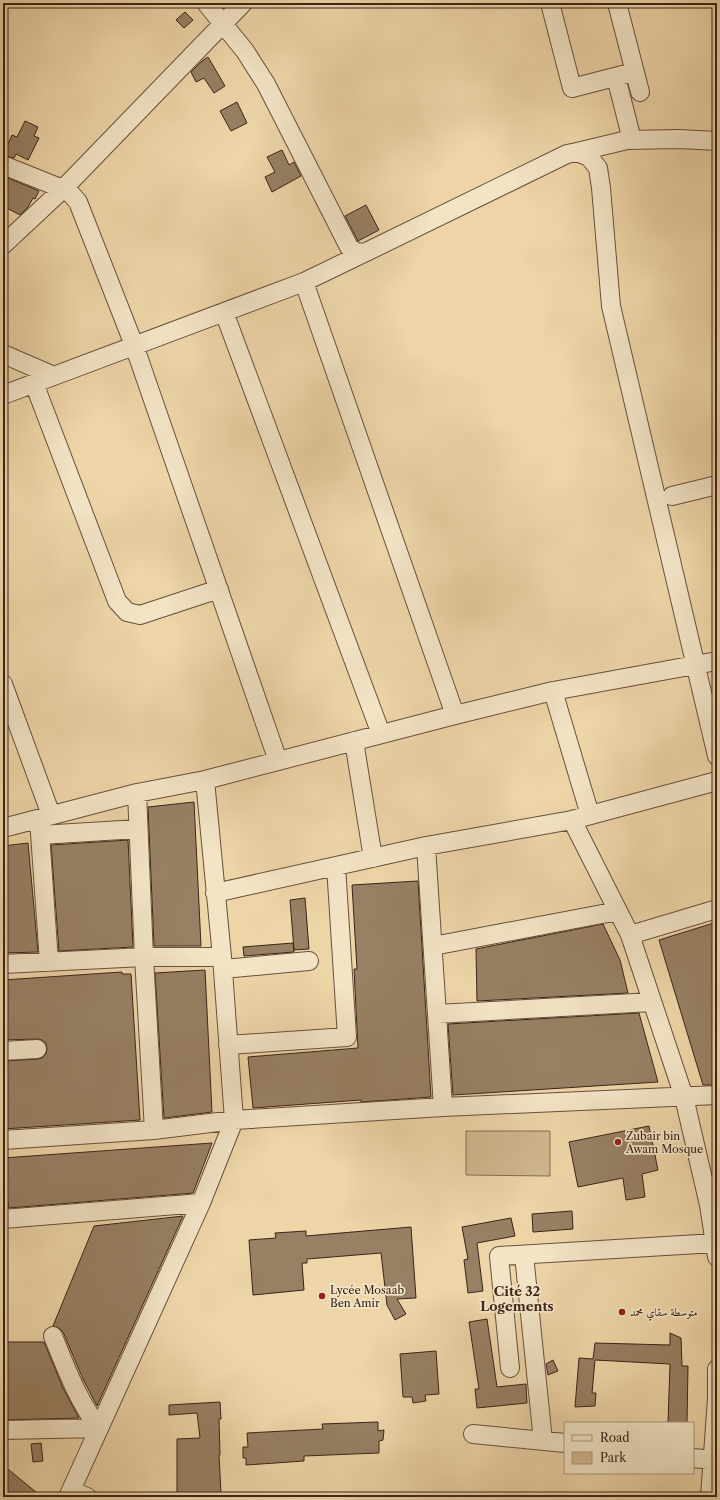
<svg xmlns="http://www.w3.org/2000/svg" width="720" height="1500" font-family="'Libre Caslon Text',Amiri,serif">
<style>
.green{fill:#cfb78f;stroke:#846e54}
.building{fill:#978063;stroke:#3a241a}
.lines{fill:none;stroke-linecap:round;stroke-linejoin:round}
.minor-casing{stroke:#67503d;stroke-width:20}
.minor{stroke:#f3e4c6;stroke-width:18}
.poi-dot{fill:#8f2418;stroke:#f3e4c6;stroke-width:1.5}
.labels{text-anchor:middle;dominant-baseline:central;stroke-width:3.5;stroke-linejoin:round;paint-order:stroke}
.poi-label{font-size:11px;fill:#3a241a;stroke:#f3e4c6;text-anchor:start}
.quarter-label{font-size:13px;font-weight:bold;fill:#3a241a;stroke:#f3e4c6}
</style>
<rect width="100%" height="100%" fill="#edd5a7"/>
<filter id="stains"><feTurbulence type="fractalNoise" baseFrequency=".005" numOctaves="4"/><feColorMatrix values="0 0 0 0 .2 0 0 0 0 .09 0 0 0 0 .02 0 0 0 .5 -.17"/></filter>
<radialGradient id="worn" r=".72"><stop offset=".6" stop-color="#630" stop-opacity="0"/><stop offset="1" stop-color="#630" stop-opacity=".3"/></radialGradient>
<path class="green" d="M466,1131h84v45l-84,-1z"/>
<path class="building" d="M185,12l8,8 -9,8 -8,-8z
M208,57l17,29 -11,7 -10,-15 -8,4 -5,-10 11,-11z
M237,102l10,21 -16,8 -11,-20z
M25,121l13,6 -4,9 5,2 -11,22 -12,-6 -2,4 -11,-3 9,-20 5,2z
M282,150l7,15 5,-3 7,14 -29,16 -7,-15 10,-5 -8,-15z
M6,177l33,14 -4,8 -2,-1 -5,9 -8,8 -17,-9v-23z
M366,205l13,25 -21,11 -13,-25z
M194,802l7,144h-47l-6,-139z
M128,840l5,107 -74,4 -8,-106z
M28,843l10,109 -35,1v-107z
M418,881l13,216 -70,5v-2l-108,8 -5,-51 110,-9 -4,-79h3l-5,-84z
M305,898l4,51 -15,1 -4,-50z
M717,922v163h-14l-44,-145z
M603,924l17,36 8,33 -151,8 -1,-52z
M293,943l1,9 -50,4 -1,-9z
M205,970l7,142 -48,6 -9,-145z
M122,972v2h9l9,146 -137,9v-68l35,-2 4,-1 4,-4 1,-5 -1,-6 -4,-3 -5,-1 -34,1v-60z
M639,1013l19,69 -205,13 -5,-71z
M649,1126l9,44 -16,4 3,23 -19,3 -3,-22 -45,9 -9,-45z
M212,1143l-19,50 -184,15 -6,-27v-23z
M572,1211l1,18 -40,3 -1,-18z
M183,1216l-86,190 -14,-27 -20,-47 -4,-4 -6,-2 41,-100z
M511,1218l4,18 -38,7 6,48 -15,2 -4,-33 4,-1 -6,-32z
M411,1227l5,71 -19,1 9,15 -11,6 -8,-15 -6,-52 -74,6v4h-5l2,27 -51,5 -4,-55 27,-2 -1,-5 31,-2v5z
M487,1319l10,68 29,-3 1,19 -50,5 -2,-19h4l-10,-67z
M670,1333l11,5 1,28h6l-1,57h-19l2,-59 -75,-4 -3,33h4l-1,13 -20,1 4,-49 14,1 2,-16 75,2z
M3,1342h41l19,46 16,30 -76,2z
M436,1351l3,43 -14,1 1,6 -13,2 -1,-6h-9l-3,-43z
M553,1360l5,11 -10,4 -2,-11z
M220,1402l1,17h-2l1,36h-1l2,39 -44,2v-57l23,-1 -3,-25 -28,2v-10z
M378,1422v9l6,-1 -1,10 -4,1v12l-75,3v5l-58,4v-7h-3v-11h5l-1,-14 76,-4 -1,-5z
M41,1443l2,18 -10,1 -2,-18z
M3,1465l39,32h-39z"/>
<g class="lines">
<defs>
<path id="minor" d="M206,3l39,48 21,33 83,163 7,5 8,1 203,-99 10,-2 12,5 9,11 3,20 10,118 106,450
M550,3l22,85 62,-16
M617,3l23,89
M616,77l16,63
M577,152l50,-12 52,-1 38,2
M3,165l60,24 8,5 7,8 56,143 144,416
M3,245l60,-56 180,-186
M304,282l151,433
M224,312l157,422
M3,354l51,22
M34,383l83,218 10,11 13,3 79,-26
M3,395l301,-113 60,-29
M672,496l45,-11
M3,684l48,131
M553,691l37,124
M354,741l19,117
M137,793l7,164 10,173
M39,819l10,143
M572,820l145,-39
M3,828l134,-35 68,-13 250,-65 98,-24 164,-30
M40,835l98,-6
M426,846l17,261
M215,893l211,-47 146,-26 58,115 54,162 25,108 8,52
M630,935l87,-26
M433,946l185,-35
M3,964l141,-7h78
M223,969l86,-8
M437,1014l215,-12
M228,1045l119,-8 -11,-171
M3,1051l34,-2
M3,1140l151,-10 80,-10 209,-13 274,-12
M3,1219l198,-16
M524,1255l19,186
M53,1336c13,32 25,65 46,92
M510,1368l-11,-112 216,-13
M3,1430l96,-2
M473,1434l92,9
M693,1458l20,2
M71,1491l16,6
M68,1497l133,-294 33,-83 -12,-163 -17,-177
M710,1497l7,-99v-29"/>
</defs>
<use href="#minor" class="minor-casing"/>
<use href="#minor" class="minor"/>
</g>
<g class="poi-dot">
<circle cx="618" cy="1142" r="4"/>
<circle cx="322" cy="1296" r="4"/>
<circle cx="622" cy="1312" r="4"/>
</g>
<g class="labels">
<g class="poi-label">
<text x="626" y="1136">Zubair bin<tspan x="626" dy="13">Awam Mosque</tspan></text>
<text x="330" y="1290">Lycée Mosaab<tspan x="330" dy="13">Ben Amir</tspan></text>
<text x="630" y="1312">متوسطة سقاي محمد</text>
</g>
<g class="quarter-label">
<text x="517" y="1291">Cité 32<tspan x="517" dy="15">Logements</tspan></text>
</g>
</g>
<rect width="720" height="1500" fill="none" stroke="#edd5a7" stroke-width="16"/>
<rect x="4" y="4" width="712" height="1492" fill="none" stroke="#3a241a" stroke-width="2"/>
<rect x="8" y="8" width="704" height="1484" fill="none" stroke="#3a241a"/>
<rect x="564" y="1422" width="130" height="52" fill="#f3e4c6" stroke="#a99781"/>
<rect x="572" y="1435" width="20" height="6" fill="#f3e4c6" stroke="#a99781"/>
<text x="600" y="1442" font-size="12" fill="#3a241a">Road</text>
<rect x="572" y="1452" width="20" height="12" fill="#cfb78f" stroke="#a99781"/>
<text x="600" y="1462" font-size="12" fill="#3a241a">Park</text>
<rect width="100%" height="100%" filter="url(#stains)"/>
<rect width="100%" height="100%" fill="url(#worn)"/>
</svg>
